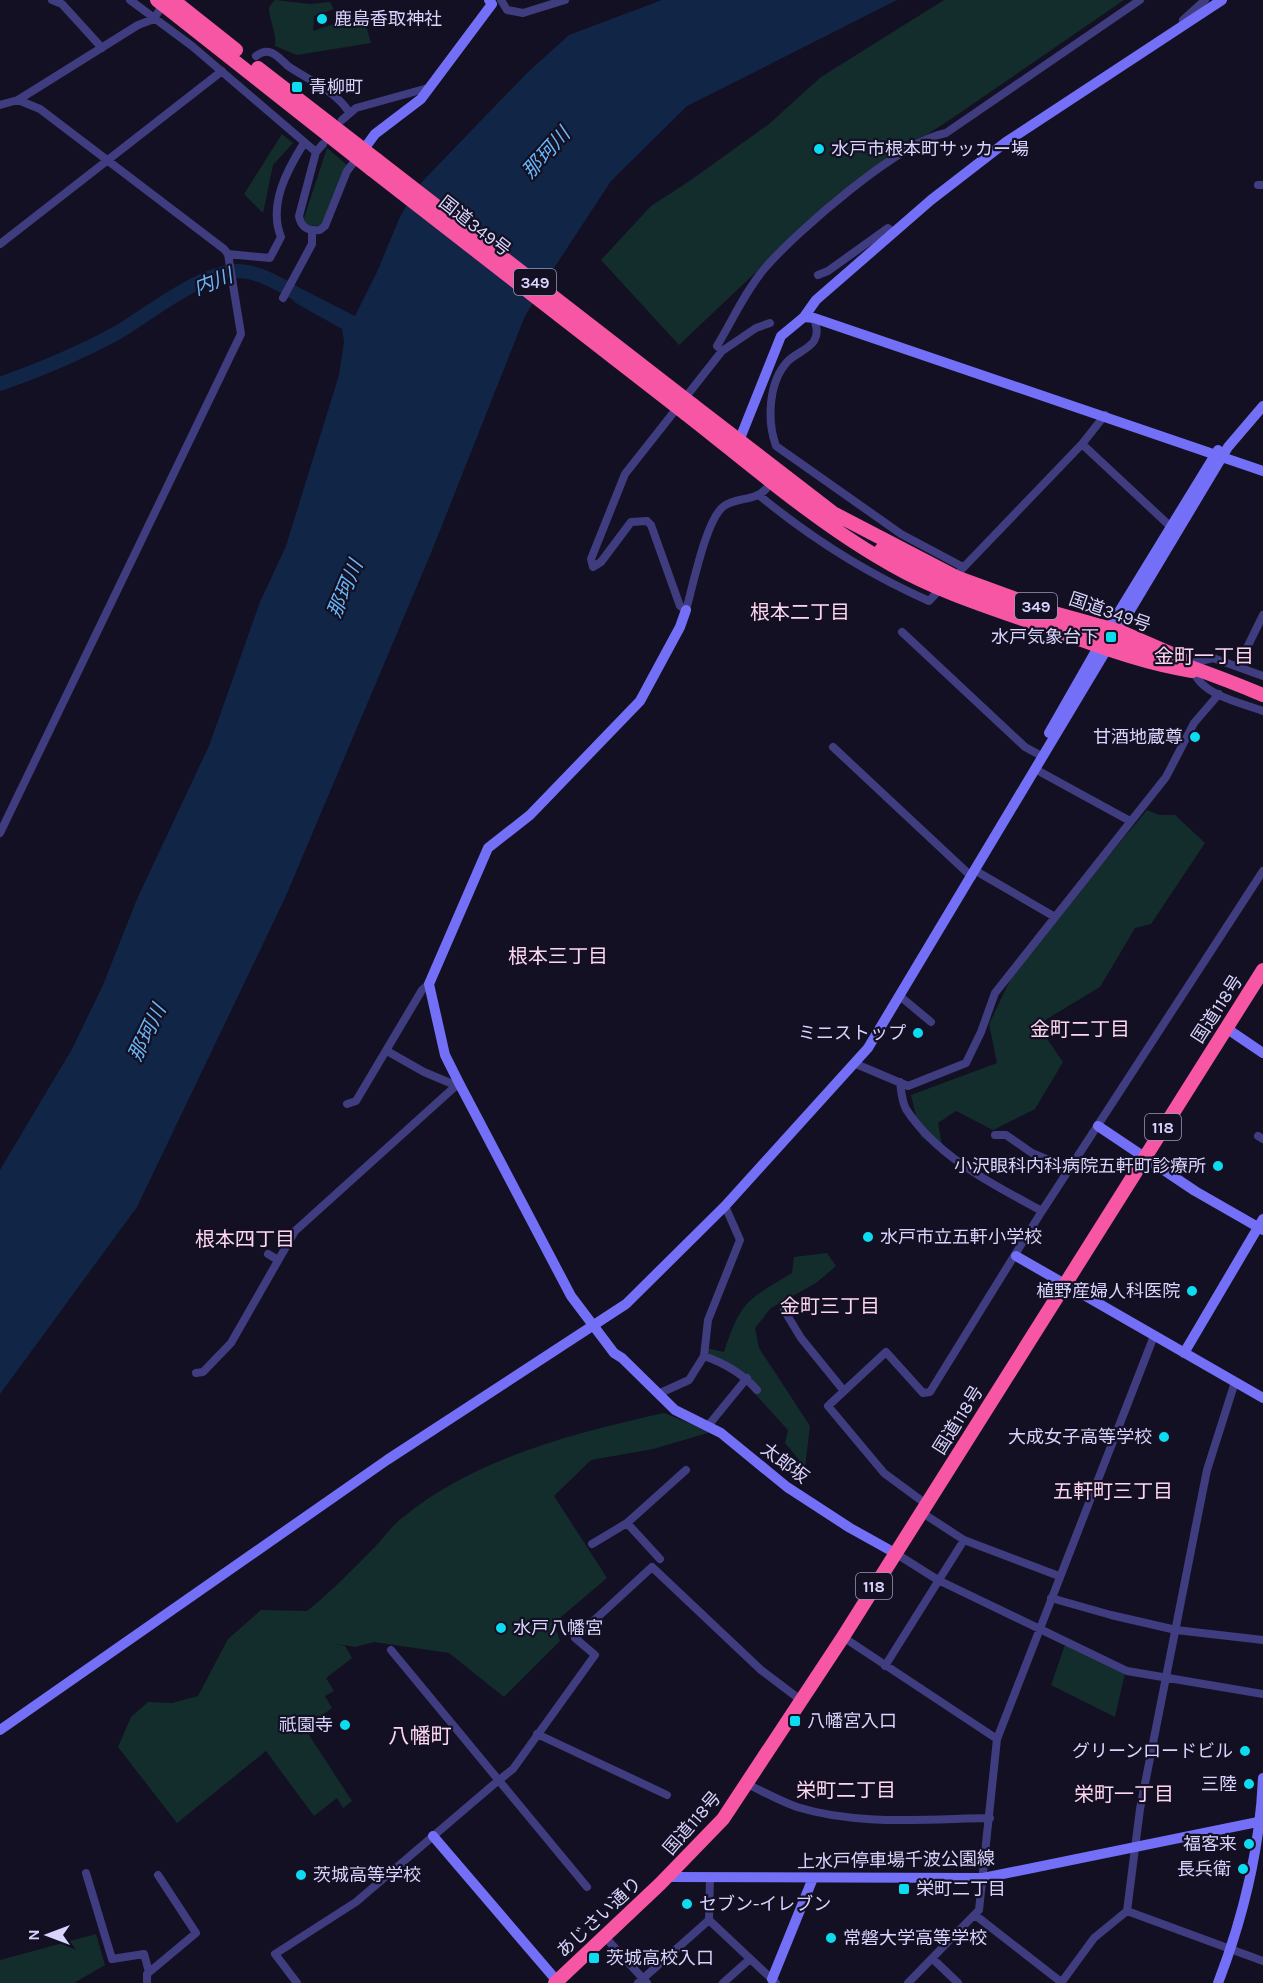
<svg xmlns="http://www.w3.org/2000/svg" width="1263" height="1983" font-family="Karla,'Noto Sans JP',sans-serif">
<style>
.green{fill:#132d2c}
.water{fill:#112546}
.lines{fill:none;stroke-linecap:round;stroke-linejoin:round}
.river{stroke:#112546;stroke-width:14}
.street{stroke:#3f3d80;stroke-width:8}
.secondary{stroke:#7370f7;stroke-width:10}
.highway{stroke:#f656a4;stroke-width:14}
.highway-bridge{stroke:#f656a4;stroke-width:14}
.poi-dot{fill:#0ddbf0;stroke:#131023;stroke-width:2}
.labels{text-anchor:middle;dominant-baseline:central;stroke-width:4.5;stroke-linejoin:round;paint-order:stroke}
.shield{fill:#131023;stroke:#9d99bc;stroke-width:1.5}
.shield-label{font-size:16px;font-weight:bold;fill:#d8d4fd}
.poi-label{font-size:18px;fill:#d8d4fd;stroke:#131023;text-anchor:start}
.street-label{font-size:18px;fill:#d8d4fd;stroke:#131023}
.water-label{font-size:20px;font-style:italic;fill:#68b6f7;stroke:#131023}
.neighbourhood-label{font-size:20px;fill:#fdd6ef;stroke:#131023}
.quarter-label{font-size:21px;fill:#fdd6ef;stroke:#131023}
</style>
<rect width="100%" height="100%" fill="#131023"/>
<path class="green" d="M275,0l35,4 20,-2 4,7 -20,7 -1,15 50,-17 8,29 -74,12 -22,-9c2,-14 -6,-25 -6,-39z
M944,0h180l-176,121 -85,54 -49,42 -135,128 -78,-85 50,-54 40,-26 78,-56 52,-47z
M282,134l11,9 -20,22 -10,48 -19,-19z
M327,148l20,17 -21,55 -6,6 -14,-1 -2,-7z
M1147,810l12,5h16l30,28 -54,81 -16,4 -35,59 -58,35 1,11 20,29 -28,47 -42,21 -37,-19 -18,12 5,28 -22,-14 -10,-42 86,-32 -8,-39 28,-58z
M827,1253l9,13 -20,17 -45,25 -16,20 4,20 51,78 -5,41 -20,-24 3,-13 -60,-66 -23,-8 1,-8 18,4c17,-51 23,-52 68,-79l2,-16z
M664,1413l47,19 -58,17 -62,11 -37,36 53,82 -53,45 6,18 -56,56 -55,-44 -75,-11 -19,5 -24,-4 14,3 7,12 -26,20 8,13 -9,5 7,12 -19,14 3,8 -7,5 43,66 -9,7 -6,-10 -23,18 -48,-65 -89,72 -59,-76 13,-30 17,-15 24,1 26,-7 30,-57 33,-29 46,1c24,-19 45,-41 67,-63 9,-9 17,-22 28,-30 73,-60 172,-85 262,-105z
M1065,1645l60,28 -10,44 -64,-32z
M96,1934l9,31 -31,18h-74v-23z"/>
<path class="water" d="M662,0h235l-210,106 -76,75 -57,87 -29,48 -94,237 -146,345 -148,309 -137,187v-224l72,-121 31,-64 34,-86 72,-153 51,-144 26,-56 53,-171 5,-33 -2,-13 -48,-27 8,-13 53,27 22,-44 22,-53 18,-32 110,-114 42,-38z"/>
<g class="lines">
<path class="river" d="M0,384c40,-14 80,-31 117,-51 32,-19 83,-61 121,-62 25,0 53,21 75,32"/>
<path class="street" d="M52,0l10,4 40,44
M130,0l62,46 124,106
M501,0l6,10 16,3 42,-13
M1183,25v-5l22,-20
M256,56c4,-3 8,-5 13,-4 7,1 13,9 19,14 20,14 47,24 61,46
M0,105l18,-5 120,-75 16,-6 9,-15
M342,120l14,-12 72,-20
M323,144l-7,8 -17,64c2,12 9,15 21,14l5,-4 22,-55 11,-14
M1258,185h5
M0,244l222,-173
M228,254l42,4 11,-21c-13,-32 6,-67 23,-94
M818,275l10,-4 60,-43 5,4
M283,298l29,-54v-14
M814,318c2,8 5,15 0,23 -5,8 -19,13 -26,20 -20,21 -21,60 -12,85l125,88 62,33
M722,351l-5,-5c15,-25 29,-56 48,-78 31,-36 135,-127 181,-135l194,-133
M1082,444l89,83
M766,489c-11,12 -29,8 -42,17 -18,13 -31,80 -38,104l-6,-4 -29,-81 -4,-4 -16,1 -30,40 -8,5 -2,-8 34,-85 97,-123 34,-23 14,-5
M760,496c51,42 108,78 169,105l11,-12
M961,570l121,-126 23,-29
M902,632l123,115 13,7
M1192,663l21,-5 50,18
M1238,666l25,-51
M1194,672c8,23 48,31 69,39
M833,747l139,130
M1035,769l95,52
M0,833l241,-499 -13,-80 -4,-5 -184,-140 -22,-9
M976,871l79,46
M901,997l30,25
M387,1051l37,21 31,13
M856,1064l52,22 58,-23 15,-31 14,-39 171,-216 28,-54 25,-29
M900,1082c1,9 2,20 6,27 31,48 88,76 136,102
M347,1104l9,-3 66,-111 7,-6
M995,1135h11l26,18 38,16
M1258,1136l5,3
M268,1254l10,6
M784,1310l17,28 43,53
M704,1356c20,7 39,18 53,34
M196,1373l7,-1 28,-29 64,-112 164,-148
M658,1394l31,-14 15,-24 4,-36 32,-80 -15,-34
M707,1427l40,-49
M926,1504l-42,-31 -56,-67 58,-54 37,41 7,-1 112,-181 221,-340
M921,1512l43,28 95,36
M627,1523l33,36
M592,1544l35,-21 59,-53
M895,1553l43,27 189,91 136,23
M1051,1598l60,17 65,15 87,10
M843,1637l154,102
M391,1650l196,237
M885,1666l79,-126
M537,1734l130,61
M747,1784c17,8 33,17 50,23 61,19 130,12 193,11
M86,1873l26,86 32,-5 5,18
M710,1877l-1,43 67,63
M1127,1911l136,50
M975,1915l86,67
M605,1937l42,46
M933,1959l25,24
M147,1983v-9l49,-41 -38,-58
M297,1983l-22,-29 81,-52 137,-117 20,-16 82,-114 -20,-17 77,-71 109,103 41,31
M638,1983l71,-63
M723,1983l27,-24
M908,1983l71,-73 18,-171 157,-403
M1061,1983l33,-45 33,-27 13,-102 59,-299 8,-40 28,-88"/>
<path class="secondary" d="M364,149l11,-15 46,-35 71,-95 -3,-4
M804,317l12,-17 115,-100 75,-58 216,-142
M737,446l44,-110 23,-19 10,1 449,153
M686,610l-6,17 -40,74 -110,114 -42,33 -59,136 16,71 14,28 112,213 43,57 8,5 53,52 46,23 66,54 63,41 45,25
M1049,733l60,-105 109,-178
M1226,1028l37,25
M1098,1126l97,65 68,39
M1016,1256l247,142
M1184,1353l79,-134
M0,1730l387,-270 239,-156 99,-98 143,-158 360,-601 35,-41
M433,1836l124,145
M668,1877l315,1 280,-57
M772,1979l41,-101
M1218,1983c25,-65 42,-135 45,-205"/>
<path class="highway" d="M157,0l214,169
M173,0l63,50
M258,68l119,92
M693,405l148,114
M686,414c64,50 135,112 206,151 49,28 103,44 156,63 48,17 93,35 144,43
M835,514l121,63 98,36 65,18 62,27
M555,1983l105,-99 63,-65 120,-182 420,-667"/>
<path class="highway-bridge" d="M377,160l316,245
M371,169l315,245
M881,550c122,63 256,92 382,145"/>
</g>
<g class="poi-dot">
<circle cx="322" cy="19" r="6"/>
<rect x="291" y="81" width="12" height="12" rx="3"/>
<circle cx="819" cy="149" r="6"/>
<rect x="1105" y="631" width="12" height="12" rx="3"/>
<circle cx="1195" cy="737" r="6"/>
<circle cx="918" cy="1033" r="6"/>
<circle cx="1218" cy="1166" r="6"/>
<circle cx="868" cy="1237" r="6"/>
<circle cx="1192" cy="1291" r="6"/>
<circle cx="1164" cy="1437" r="6"/>
<circle cx="501" cy="1628" r="6"/>
<rect x="789" y="1715" width="12" height="12" rx="3"/>
<circle cx="345" cy="1725" r="6"/>
<circle cx="1245" cy="1751" r="6"/>
<circle cx="1249" cy="1784" r="6"/>
<circle cx="1249" cy="1844" r="6"/>
<circle cx="1243" cy="1869" r="6"/>
<circle cx="301" cy="1875" r="6"/>
<rect x="898" y="1883" width="12" height="12" rx="3"/>
<circle cx="687" cy="1904" r="6"/>
<circle cx="831" cy="1938" r="6"/>
<rect x="588" y="1952" width="12" height="12" rx="3"/>
</g>
<g class="labels">
<g class="shield">
<rect x="514" y="269" width="42" height="26" rx="4.5"/>
<rect x="1015" y="593" width="42" height="26" rx="4.5"/>
<rect x="1145" y="1114" width="36" height="26" rx="4.5"/>
<rect x="856" y="1573" width="36" height="26" rx="4.5"/>
</g>
<g class="shield-label">
<text x="535" y="282">349</text>
<text x="1036" y="606">349</text>
<text x="1163" y="1127">118</text>
<text x="874" y="1586">118</text>
</g>
<g class="poi-label">
<text x="334" y="19">鹿島香取神社</text>
<text x="309" y="87">青柳町</text>
<text x="831" y="149">水戸市根本町サッカー場</text>
<text x="1099" y="637" text-anchor="end">水戸気象台下</text>
<text x="1183" y="737" text-anchor="end">甘酒地蔵尊</text>
<text x="906" y="1033" text-anchor="end">ミニストップ</text>
<text x="1206" y="1166" text-anchor="end">小沢眼科内科病院五軒町診療所</text>
<text x="880" y="1237">水戸市立五軒小学校</text>
<text x="1180" y="1291" text-anchor="end">植野産婦人科医院</text>
<text x="1152" y="1437" text-anchor="end">大成女子高等学校</text>
<text x="513" y="1628">水戸八幡宮</text>
<text x="807" y="1721">八幡宮入口</text>
<text x="333" y="1725" text-anchor="end">祇園寺</text>
<text x="1233" y="1751" text-anchor="end">グリーンロードビル</text>
<text x="1237" y="1784" text-anchor="end">三陸</text>
<text x="1237" y="1844" text-anchor="end">福客来</text>
<text x="1231" y="1869" text-anchor="end">長兵衛</text>
<text x="313" y="1875">茨城高等学校</text>
<text x="916" y="1889">栄町二丁目</text>
<text x="699" y="1904">セブン-イレブン</text>
<text x="843" y="1938">常磐大学高等学校</text>
<text x="606" y="1958">茨城高校入口</text>
</g>
<g class="street-label">
<text transform="translate(475 226) rotate(38)">国道349号</text>
<text transform="translate(1110 612) rotate(19)">国道349号</text>
<text transform="translate(1217 1009) rotate(-57)">国道118号</text>
<text transform="translate(958 1420) rotate(-58)">国道118号</text>
<text transform="translate(785 1463) rotate(37)">太郎坂</text>
<text transform="translate(692 1823) rotate(-49)">国道118号</text>
<text transform="translate(896 1860) rotate(-1)">上水戸停車場千波公園線</text>
<text transform="translate(599 1917) rotate(-43)">あじさい通り</text>
</g>
<g class="water-label">
<text transform="translate(546 153) rotate(-48)">那珂川</text>
<text transform="translate(213 282) rotate(-21)">内川</text>
<text transform="translate(345 589) rotate(-67)">那珂川</text>
<text transform="translate(147 1033) rotate(-64)">那珂川</text>
</g>
<g class="neighbourhood-label">
<text x="800" y="612">根本二丁目</text>
<text x="1204" y="656">金町一丁目</text>
<text x="558" y="956">根本三丁目</text>
<text x="1080" y="1029">金町二丁目</text>
<text x="245" y="1239">根本四丁目</text>
<text x="830" y="1306">金町三丁目</text>
<text x="1113" y="1491">五軒町三丁目</text>
<text x="846" y="1790">栄町二丁目</text>
<text x="1124" y="1794">栄町一丁目</text>
</g>
<g class="quarter-label">
<text x="420" y="1736">八幡町</text>
</g>
</g>
<g transform="translate(48 1935) rotate(270)" stroke="#131023" stroke-width="4.5" paint-order="stroke">
<path d="M0-4.5L10 22L0 15L-10 22Z" fill="#d8d4fd"/>
<text y="-9" font-size="16" font-weight="bold" text-anchor="middle" fill="#d8d4fd">N</text>
</g>
</svg>
